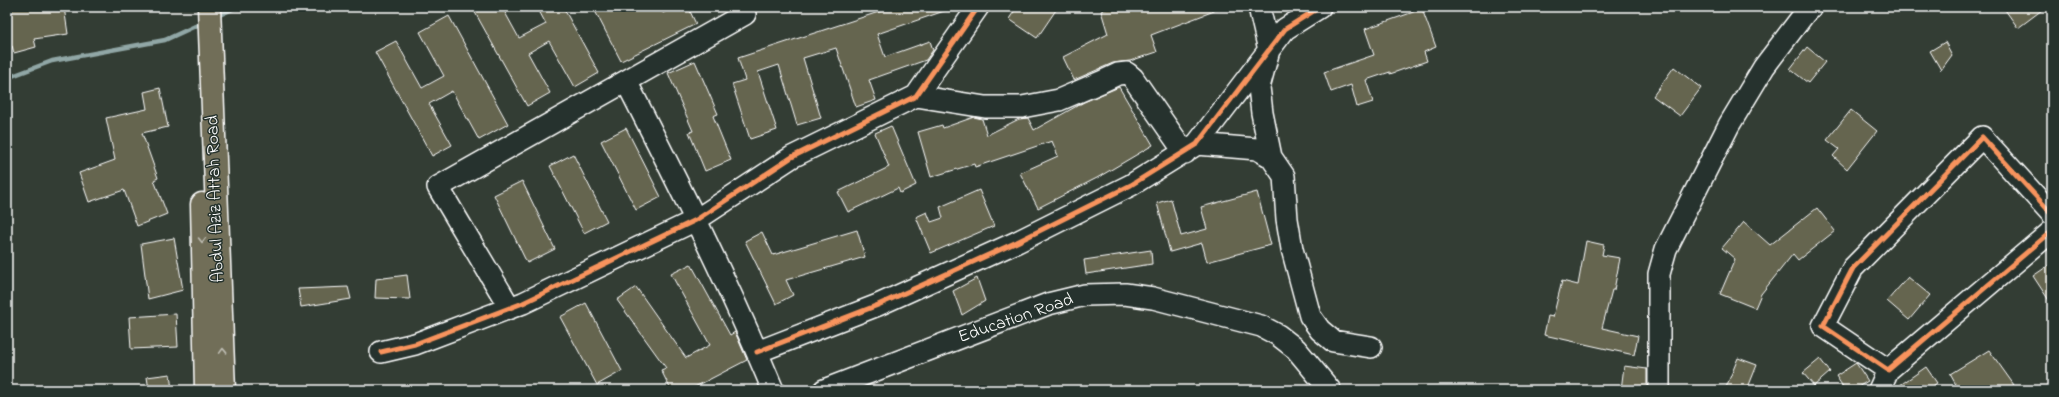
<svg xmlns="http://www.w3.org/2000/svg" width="2059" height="397" font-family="'Indie Flower',sans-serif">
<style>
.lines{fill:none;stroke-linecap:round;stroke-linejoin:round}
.stream{stroke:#91a7a6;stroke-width:4.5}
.building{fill:#656550;stroke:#fff}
.minor-casing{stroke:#fff;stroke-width:24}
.highway-casing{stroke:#fff;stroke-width:25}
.minor{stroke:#26332d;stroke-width:21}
.highway{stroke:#716e59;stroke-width:22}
.cycleway-casing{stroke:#26332d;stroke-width:8}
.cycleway{stroke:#f8935d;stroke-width:5}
.oneway{stroke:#bfbeb4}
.labels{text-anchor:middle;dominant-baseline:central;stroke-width:3;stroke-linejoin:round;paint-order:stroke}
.street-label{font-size:18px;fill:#fff;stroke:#26332d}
</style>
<rect width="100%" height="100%" fill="#333d34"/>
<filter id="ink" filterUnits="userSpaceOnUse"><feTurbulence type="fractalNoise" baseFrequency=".025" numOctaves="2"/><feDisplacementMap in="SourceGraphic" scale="8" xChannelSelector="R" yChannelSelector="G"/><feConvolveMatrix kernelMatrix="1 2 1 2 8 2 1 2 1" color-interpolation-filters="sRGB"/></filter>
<g filter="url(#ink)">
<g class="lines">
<path class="stream" d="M215,17l22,-10
M7,78l45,-17 113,-21 39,-18"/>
</g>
<path class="building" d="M7,7h57l4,27 -34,5 2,8 -22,6 -2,-7 -5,4z
M472,7h30l17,31 27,-14 -9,-17h26l36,66 -24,14 -26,-46 -21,12 22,40 -23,13z
M593,7h67l3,6 12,-6h13l8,17 -75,37z
M894,7h55l1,2 -73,25 8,23 45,-16 3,9 -7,10 -57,20 7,20 -20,7 -20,-59 -33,10 18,60 -24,7 -18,-60 -21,7 19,58 -27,9 -18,-55 13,-4 -7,-22z
M1017,7h41l-21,31 -28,-19z
M1111,7h111v1l-71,27 6,17 -27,9 -17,2 -39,17 -11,-23 45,-23 -7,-23z
M2003,7h43l-28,21z
M1422,9l14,38 -12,5 3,9 -37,13v-2l-24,8 7,22 -16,5 -6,-22 -20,7 -7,-20 50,-17 -9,-26z
M449,16l59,108 -29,16 -27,-49 -23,13 23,41 -20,11 -57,-104 21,-11 26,47 22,-12 -24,-44z
M1945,42l7,13 -11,15 -11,-19z
M1807,47l18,15 -17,21 -18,-14z
M695,61l23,53 -5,2 18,44 -26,11 -16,-39 4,-1 -25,-58z
M1674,67l27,21 -21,28 -27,-20z
M1119,87l34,58 -56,33 -59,30 -18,-35 38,-17 -6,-15 -77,26 -1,-3 -43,13 -13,-45 24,-7 1,3 31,-11 8,2 5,16 32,-16 9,-1 6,12 50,-28z
M160,88l8,39 -26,6 16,45 -4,2 13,34 -30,12 -13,-36 -35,12 -10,-29 36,-13 -9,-42 41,-9 -3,-17z
M1851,110l26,21 -30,38 -14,-13 6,-7 -12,-9z
M891,126l25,59 -16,8 -2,-5 -50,24 -10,-20 51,-25 -14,-34z
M626,128l35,69 -25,13 -35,-69z
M573,154l34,67 -23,12 -34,-67z
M522,181l33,68 -28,14 -33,-68z
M979,190l15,36 -63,27 -15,-36 11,-5 4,10 12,-4 -3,-11z
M1257,192l14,53 -64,17 -5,-19 -32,9 -13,-49 14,-4 10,37 26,-7 -6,-22z
M1817,208l18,23 -37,29 -5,-6 -32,40 -6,14 -35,-14 15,-35 -13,-11 22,-26 26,23z
M857,230l8,27 -79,23 7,15 -17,9 -31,-63 17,-9 11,23z
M174,238l9,52 -35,9 -7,-55z
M1586,241l18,4 -2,10 18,3 -6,32h-2l-10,38 36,8 -4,19 -90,-20 4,-19 5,1 9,-36 16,4z
M1151,250l1,14 -66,10 -2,-14z
M2052,263v42l-19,-29z
M691,264l39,71 5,-3 12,28 -58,30h-18l-10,-20 5,-2 -49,-68 19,-13 50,71 24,-13 -39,-71z
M407,275l3,24 -35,-1 1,-19z
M1908,277l22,18 -21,25 -22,-19z
M977,278l8,23 -23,14 -9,-24z
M348,287l3,12 -50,8 -3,-18z
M586,303l36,68 -25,14 -37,-68z
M176,314l2,33 -47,2 -2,-32z
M1989,350l25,35 -7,5h-48l-9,-16z
M1738,358l19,7 -10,25h-22z
M1820,359l10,13 -16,14 -11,-13z
M1856,363l12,18 -15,9h-8l-9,-14z
M1624,366l23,3v21h-26z
M1926,367l11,16 -10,7h-34z
M170,374l2,16h-23l-2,-13z"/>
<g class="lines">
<defs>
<path id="minor" d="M1259,7l10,43 -10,37 3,26 9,44
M626,81c52,102 103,203 147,309
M916,96l69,11h37l37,-7 42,-18 17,-8 9,-1 6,5 52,75
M1197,144l60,5 14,8 13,19 3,43 5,30 18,67 10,14 13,11 38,6
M2052,214l-70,-77 -129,131 -30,58 65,44 164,-139
M510,308l-72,-121 307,-173
M381,352l34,-8 108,-41 173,-83 96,-63 124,-61 62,-89
M757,352l121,-47 139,-63 114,-57 66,-41 88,-115 35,-22
M824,390l224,-86 37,-9 40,-1 28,4 108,28 17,9 18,14 34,41
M1659,390v-116l7,-25 63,-124 35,-58 41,-54 6,-6
M1879,390l9,-20"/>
<path id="highway" d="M209,7l15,383
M202,204l4,186"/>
</defs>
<use href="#minor" class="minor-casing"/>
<use href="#highway" class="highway-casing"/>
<use href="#minor" class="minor"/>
<use href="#highway" class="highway"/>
<defs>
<path id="cycleway" d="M2052,214l-70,-77 -129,131 -30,58 65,44 164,-139
M381,352l34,-8 108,-41 173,-83 96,-63 124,-61 62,-89
M757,352l121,-47 139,-63 114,-57 66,-41 88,-115 35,-22"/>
</defs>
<use href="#cycleway" class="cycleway-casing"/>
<use href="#cycleway" class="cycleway"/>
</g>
<defs><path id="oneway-chevron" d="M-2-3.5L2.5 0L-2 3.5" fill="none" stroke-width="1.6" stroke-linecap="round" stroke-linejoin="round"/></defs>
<g class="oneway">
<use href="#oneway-chevron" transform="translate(202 240) rotate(89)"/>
<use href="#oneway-chevron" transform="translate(223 351) rotate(-92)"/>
</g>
</g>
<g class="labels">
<g class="street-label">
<text transform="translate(216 199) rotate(-92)">Abdul Aziz Attah Road</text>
<text transform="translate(1016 319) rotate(-19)">Education Road</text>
</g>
</g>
<rect width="2059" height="397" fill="none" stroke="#26332d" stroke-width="24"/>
<rect x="12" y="12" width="2035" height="373" fill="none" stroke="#fff" stroke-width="1.5" filter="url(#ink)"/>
</svg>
